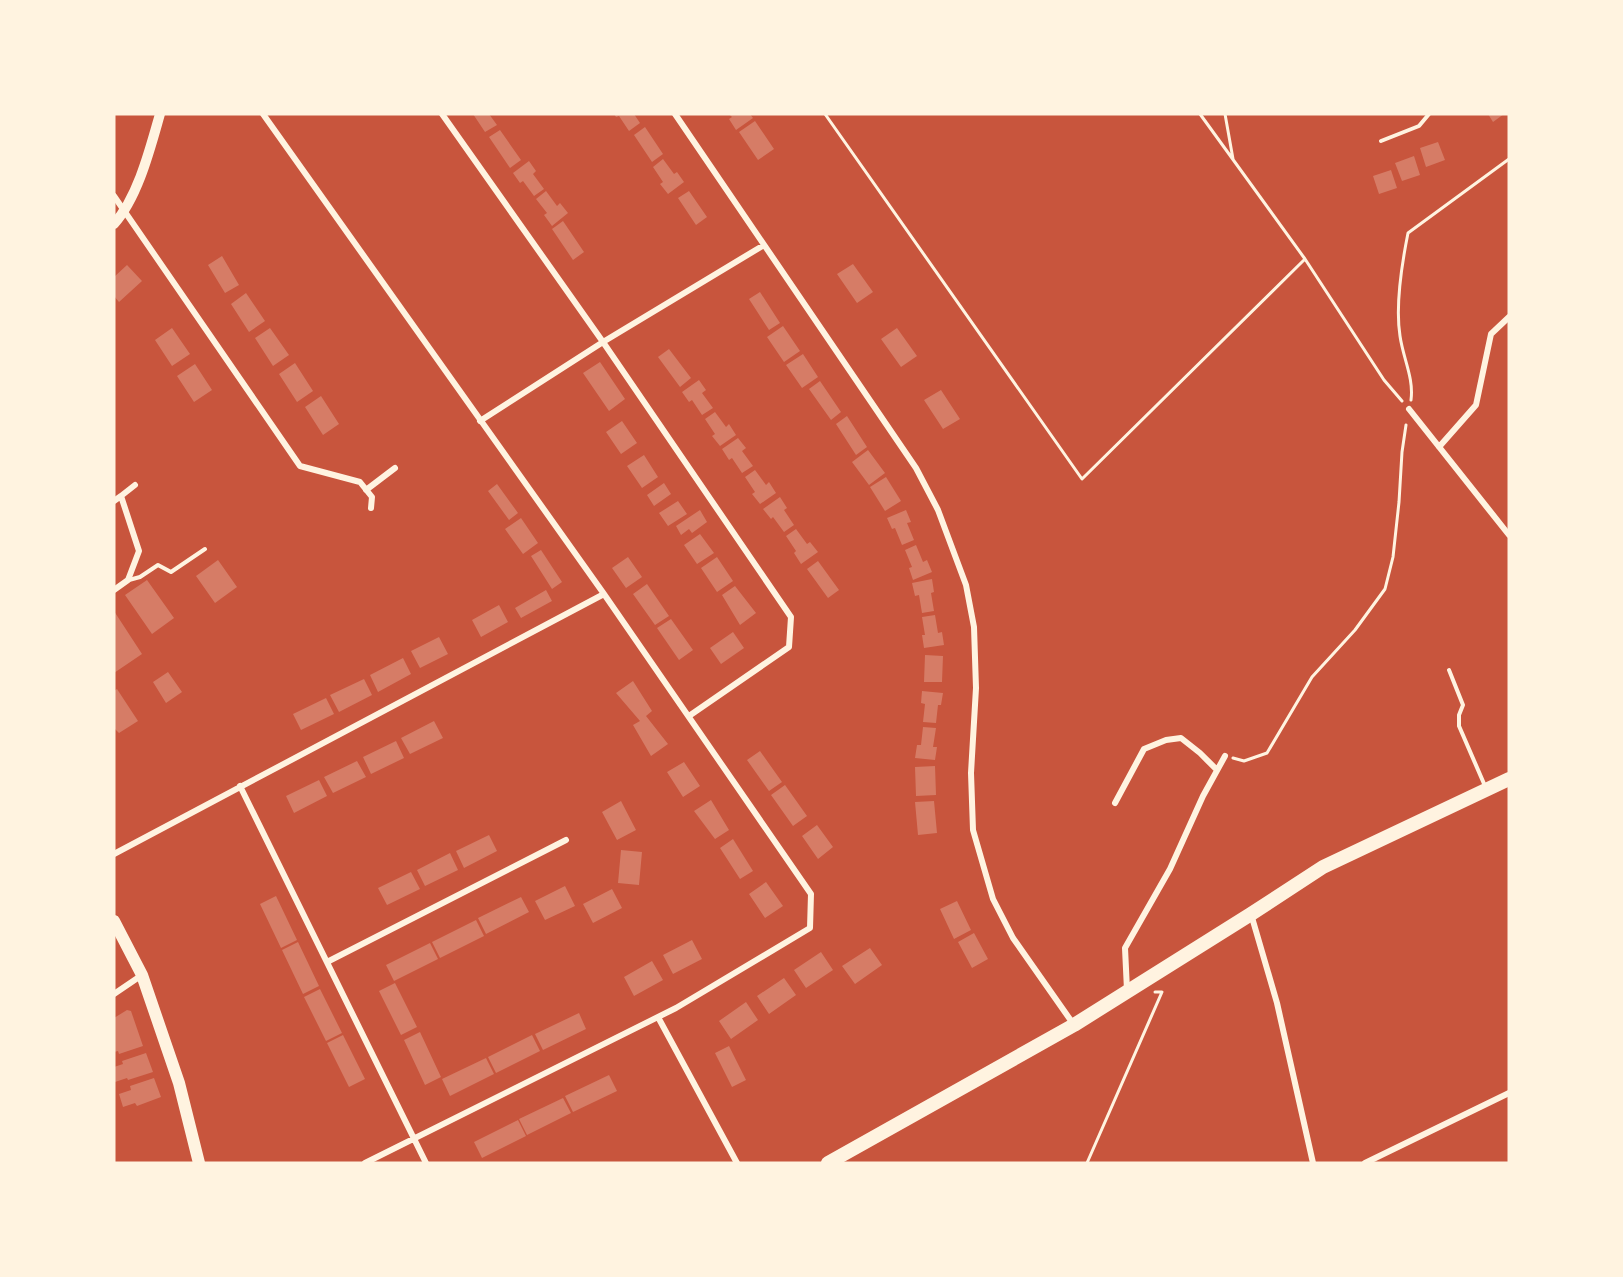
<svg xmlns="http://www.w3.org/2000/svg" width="1623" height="1277" font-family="'Work Sans',sans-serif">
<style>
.building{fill:#d67c66}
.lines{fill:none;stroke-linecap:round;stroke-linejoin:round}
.path{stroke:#fff3e0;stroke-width:3}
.service{stroke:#fff3e0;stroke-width:4}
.minor{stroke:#fff3e0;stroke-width:6}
.tertiary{stroke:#fff3e0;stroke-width:10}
.secondary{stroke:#fff3e0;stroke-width:12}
.primary{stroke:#fff3e0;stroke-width:14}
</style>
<rect width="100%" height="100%" fill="#c8553d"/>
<path class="building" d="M473,114h16l8,11 -12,7z
M614,114h20l6,9 -11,8 -10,-15 -3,1z
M729,114h21l3,4 -17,12 -7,-11 3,-2z
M1488,114h16l-11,8z
M755,121l19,28 -16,11 -19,-28z
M645,127l18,27 -11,8 -18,-27z
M500,130l21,30 -11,8 -21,-31z
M1438,142l7,18 -19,7 -6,-19z
M1414,156l6,19 -18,6 -7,-18z
M663,159l11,15 3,-2 7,10 -16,12 -8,-10 3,-2 -10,-15z
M529,161l7,10 -3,3 11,15 -10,7 -11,-15 -3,2 -7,-10z
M1391,170l6,18 -18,6 -6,-18z
M546,191l11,15 3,-3 8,10 -16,13 -8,-11 3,-2 -11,-14z
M689,191l18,26 -11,8 -18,-27z
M563,221l21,31 -11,8 -21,-31z
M222,256l17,29 -14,8 -17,-28z
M853,264l20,28 -16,11 -20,-29z
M127,265l15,16 -23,21 -5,-6v-19z
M760,292l20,31 -11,7 -20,-31z
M246,293l19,28 -16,11 -18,-28z
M783,326l17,25 -16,11 -17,-25z
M172,328l18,26 -18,12 -17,-26z
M270,328l19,27 -16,11 -18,-28z
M897,328l20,28 -16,11 -20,-28z
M669,349l22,29 -11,9 -22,-30z
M803,354l15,23 -16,11 -16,-23z
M600,362l25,37 -16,12 -26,-38z
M295,363l18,28 -16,11 -18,-28z
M195,364l17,26 -18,12 -17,-26z
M699,380l7,10 -4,3 11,15 -11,7 -10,-15 -3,2 -7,-10z
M820,381l21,31 -10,8 -22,-31z
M941,390l19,29 -17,10 -19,-29z
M321,396l18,28 -16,11 -18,-28z
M715,412l11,15 3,-3 7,11 -16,11 -8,-10 3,-2 -10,-15z
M847,416l20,31 -11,8 -20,-31z
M622,421l15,22 -16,11 -15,-22z
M738,438l8,10 -4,3 11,15 -11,7 -10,-15 -3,2 -7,-11z
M868,450l17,23 -16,12 -17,-23z
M644,455l14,22 -16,11 -15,-22z
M755,470l11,15 3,-3 7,11 -16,11 -8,-10 3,-2 -10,-15z
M886,477l15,24 -16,10 -15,-24z
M664,483l7,11 -17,12 -7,-11z
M497,484l21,29 -9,7 -21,-29z
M780,497l7,11 -3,2 10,15 -10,7 -11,-15 -2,2 -8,-10z
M678,501l9,13 -19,12 -9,-13z
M700,510l7,12 -15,11 -3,-4 -8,6 -5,-9z
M906,510l5,12 -4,1 7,17 -12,5 -7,-17 -3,1 -5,-11z
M521,518l17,25 -15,11 -18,-25z
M796,529l11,15 3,-2 8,10 -17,12 -7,-11 2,-2 -10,-15z
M700,534l14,19 -17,11 -13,-19z
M916,545l7,17 4,-2 5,12 -19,8 -4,-12 3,-1 -7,-17z
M541,550l21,32 -10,7 -21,-33z
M628,557l14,20 -16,11 -14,-20z
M717,557l16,24 -16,11 -16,-24z
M218,560l19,27 -22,16 -19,-27z
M818,561l21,29 -11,8 -21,-29z
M932,579l2,13 -3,1 3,18 -12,2 -3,-18 -4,1 -3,-13z
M147,580l27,38 -22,16 -27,-39z
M647,584l22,32 -14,9 -22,-31z
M735,586l21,27 -16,12 -18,-30z
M546,590l6,11 -31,17 -6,-10z
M499,605l9,17 -27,15 -9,-17z
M114,611l28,43 -28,19z
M935,615l3,18 4,-1 2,13 -20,3 -2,-13h3l-3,-18z
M671,619l22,31 -14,10 -22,-32z
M733,632l11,16 -23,16 -11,-16z
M439,637l9,17 -28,14 -9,-17z
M925,655l18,1 -1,26h-18z
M403,658l8,16 -33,18 -8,-17z
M168,672l14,20 -16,11 -13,-21z
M364,679l8,16 -33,17 -9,-17z
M633,681l19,30 -6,5 22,28 -17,12 -18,-31 7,-4 -24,-28z
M117,689l21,32 -19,12 -5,-5v-37z
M922,691l21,2 -2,12h-3l-2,18 -13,-1 2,-18 -4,-1z
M326,698l8,16 -33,16 -8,-16z
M434,721l9,17 -33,16 -9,-16z
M923,727l13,1 -3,19h4l-2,13 -20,-2 2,-13h4z
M396,741l8,17 -33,16 -8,-17z
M760,751l22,31 -13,9 -22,-31z
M357,761l9,16 -33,16 -9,-16z
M684,762l16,24 -17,11 -16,-25z
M935,766l1,29 -20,1 -1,-29z
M319,780l8,16 -33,17 -8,-17z
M785,785l22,31 -14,10 -22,-31z
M711,800l18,30 -14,9 -21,-28z
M621,801l15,29 -19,10 -15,-28z
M934,801l3,32 -19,2 -3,-33z
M817,825l16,22 -15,12 -16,-23z
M489,835l8,16 -33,17 -8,-17z
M733,839l20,32 -13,8 -20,-31z
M621,850l21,2 -3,33 -21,-2z
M450,853l8,17 -33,16 -8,-16z
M411,872l9,17 -33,16 -9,-17z
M766,882l17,24 -18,12 -16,-24z
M565,886l10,20 -30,14 -10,-19z
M612,889l10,19 -29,15 -10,-19z
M276,896l21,44 -16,8 -21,-44z
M521,897l8,15 -43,22 -8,-16z
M957,901l14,29 -17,9 -14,-30z
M476,920l8,16 -44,22 -8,-16z
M974,933l14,26 -16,9 -14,-26z
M692,940l10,19 -29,15 -10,-19z
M298,942l21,44 -16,8 -21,-44z
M430,943l8,16 -44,22 -8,-16z
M870,948l12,17 -27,19 -13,-18z
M821,952l12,18 -27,18 -12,-18z
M652,961l11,19 -29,16 -10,-19z
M784,978l12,17 -27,19 -12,-18z
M395,983l22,44 -16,8 -22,-44z
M320,989l22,44 -16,8 -22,-44z
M746,1002l12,18 -27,19 -12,-18z
M127,1010l4,1 12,35 -24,8 -1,-3 -4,1v-34z
M579,1013l7,16 -43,21 -8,-16z
M420,1032l21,45 -16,8 -21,-45z
M343,1035l22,44 -16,8 -22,-44z
M532,1035l8,16 -44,22 -8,-16z
M729,1046l17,34 -14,7 -17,-34z
M146,1053l7,19 -25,8 -1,-2 -12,4 -1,-15 9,-3 -1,-3z
M486,1058l8,16 -44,22 -8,-17z
M609,1075l8,16 -44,21 -8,-16z
M154,1078l7,19 -24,9 -2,-3 -12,4 -4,-13 12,-4 -1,-4z
M563,1098l8,15 -44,22 -8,-16z
M518,1120l8,16 -44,22 -8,-16z"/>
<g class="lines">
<path class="path" d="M825,114l257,365 223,-220
M1200,114l105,145 79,121 18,21
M1225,114l8,45
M1411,400c3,-22 -8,-42 -11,-64 -5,-31 2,-73 8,-103l101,-74
M1233,758l11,3 23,-8 45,-76 43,-47 30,-41 8,-32 6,-55 3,-50 4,-27
M1087,1163l75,-171h-7"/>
<path class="service" d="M1381,141l38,-15 10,-12
M129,580l11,-3 18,-12 13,7 34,-23
M1449,670l14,35 -4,10v11l26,60"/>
<path class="minor" d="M263,114l341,480 207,300 -1,34 -134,80 -311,155
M442,114l161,228 188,275 -2,30 -100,69
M675,114l241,354 22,42 28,75 8,42 2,61 -5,85 2,57 20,69 20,39 61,87
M114,196l186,270 60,16 12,15 -1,11
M1409,409l100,126
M480,421l123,-79 161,-97
M1439,447l37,-42 15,-71 18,-17
M366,490l29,-22
M121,496l14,-11
M114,501l7,-5 18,55 -11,29 -14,10
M240,786l186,377
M1115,803l29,-54 22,-9 15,-2 19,15 17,17
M114,854l490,-260
M1251,914l26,89 36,160
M327,962l239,-122
M1127,990l-2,-42 45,-79 33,-73 22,-40
M114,994l28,-19
M658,1017l79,146
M1365,1163l144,-70"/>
<path class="tertiary" d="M114,224c24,-27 36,-75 46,-110"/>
<path class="secondary" d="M114,921l28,54 37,108 20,80"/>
<path class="primary" d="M828,1163l246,-138 177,-111 72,-47 186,-88"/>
</g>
<rect width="1623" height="1277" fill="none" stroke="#fff3e0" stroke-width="231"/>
</svg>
